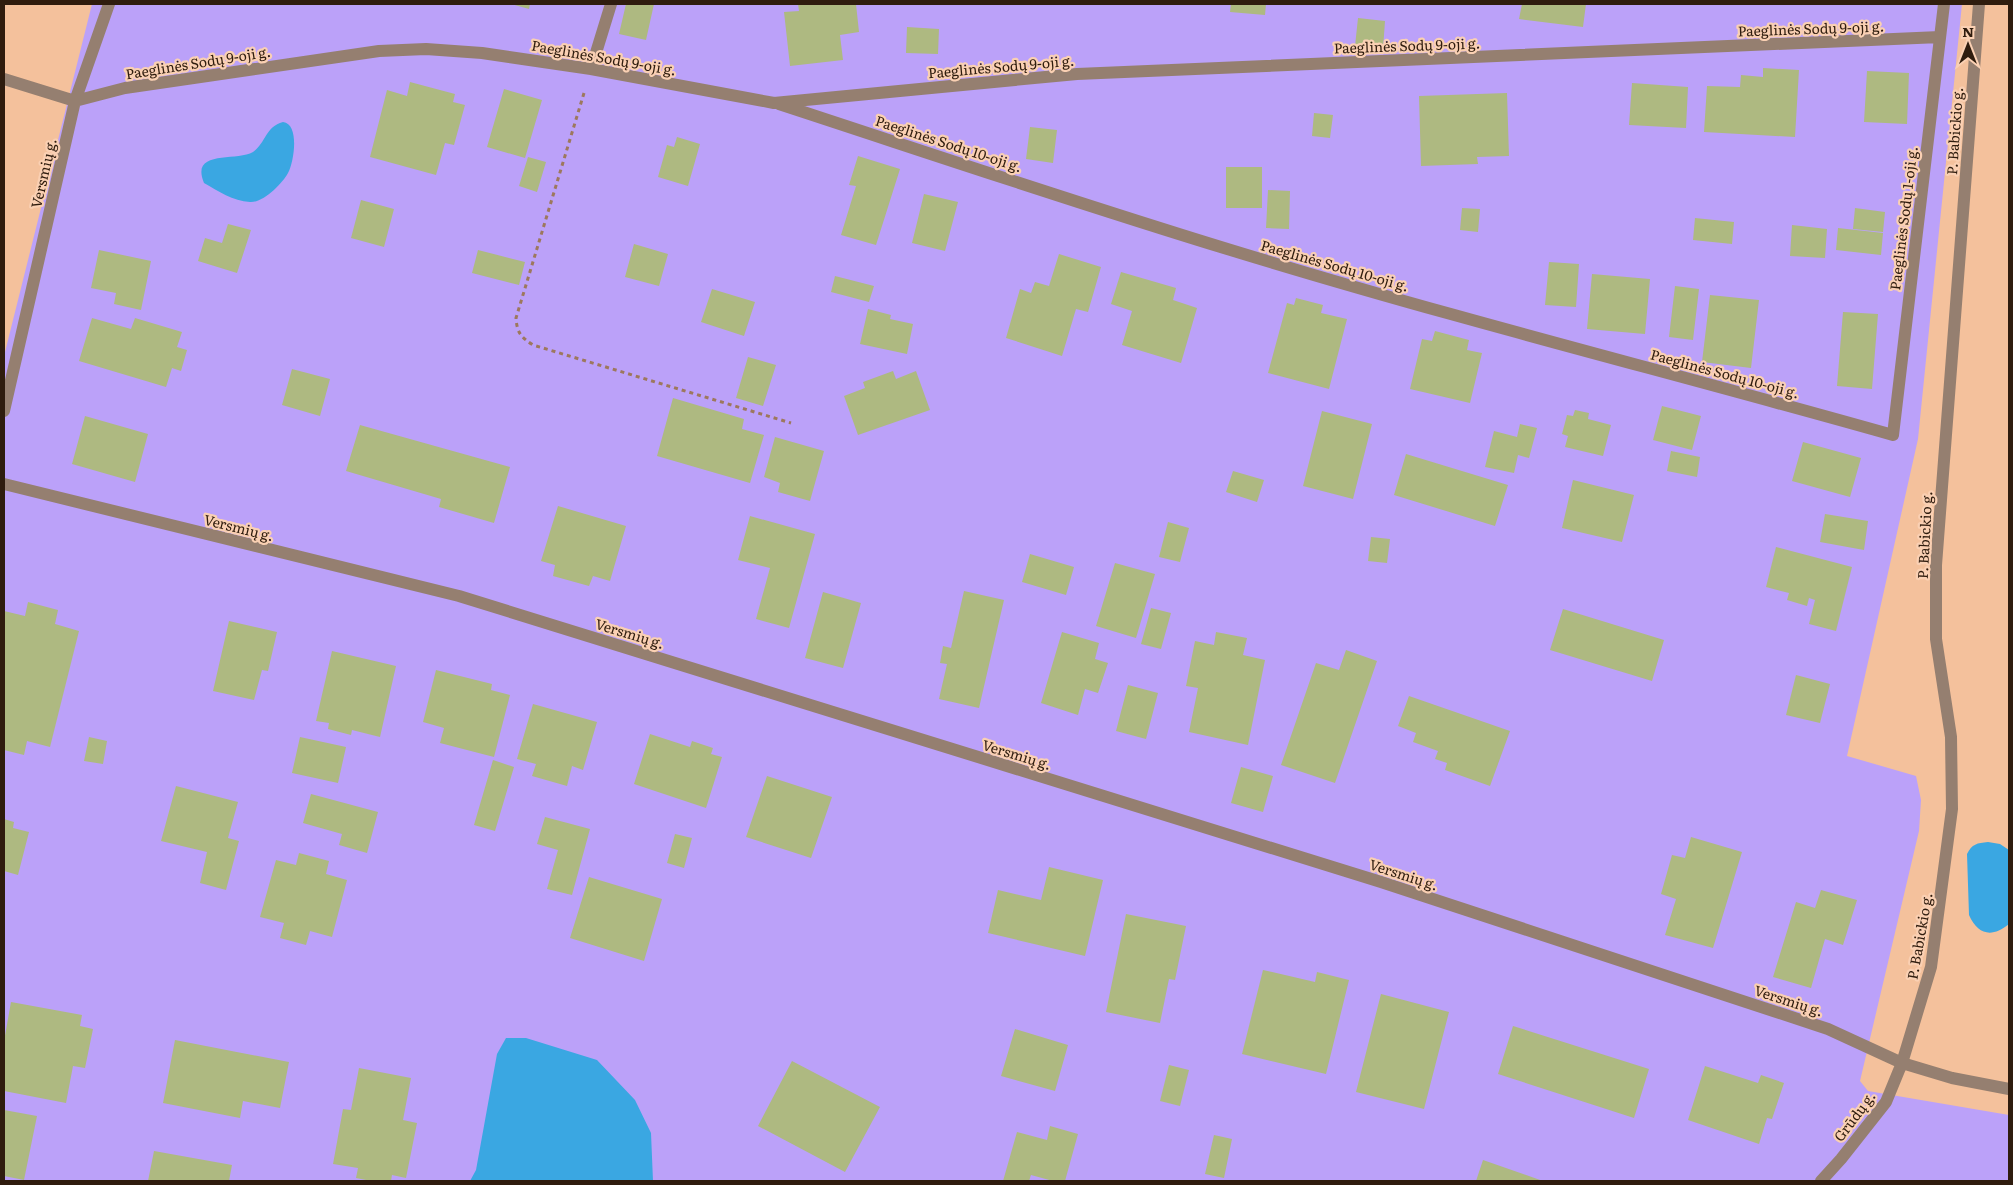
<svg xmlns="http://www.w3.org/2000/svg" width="2013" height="1185" font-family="Literata,serif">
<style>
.green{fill:#bba1f9}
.water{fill:#3aa7e2}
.building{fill:#aeb981}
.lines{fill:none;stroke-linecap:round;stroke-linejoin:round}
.path{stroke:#9d785d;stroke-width:3;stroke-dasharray:4 4;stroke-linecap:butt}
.street{stroke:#957f70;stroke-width:12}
.labels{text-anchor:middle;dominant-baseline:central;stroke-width:4.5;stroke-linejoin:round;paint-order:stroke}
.street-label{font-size:14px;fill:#2f1c0e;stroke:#fad0b3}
</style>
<rect width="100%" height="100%" fill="#f4c19c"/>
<path class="green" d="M92,4h1870l-44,435 -71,317 69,20 5,24 -2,31 -59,250 8,10 141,24v66h-2005v-825z"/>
<path class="water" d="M283,122c17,2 11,40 5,51 -6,11 -25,30 -38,29 -17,-1 -32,-11 -46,-19 -14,-34 32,-21 49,-31 13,-9 12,-25 30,-30z
M1988,842l12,2 9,6v74c-17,14 -31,11 -40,-9l-2,-61c5,-10 10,-11 21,-12z
M506,1038h20l71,22 38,40 16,33 2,48h-183l6,-11 21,-116z"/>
<path class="building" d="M511,4h19l-1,5z
M626,4h28l-8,36 -27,-6z
M798,4h58l3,28 -19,3 3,25 -53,6 -6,-54 15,-1z
M1231,4h35l-1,11 -35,-3z
M1522,4h64l-3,23 -64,-8z
M1358,18l27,3 -2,28 -28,-3z
M907,27l32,2 -1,25 -32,-1z
M1763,68l36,2 -4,67 -91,-5 3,-46 33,1 1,-12 22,2z
M1867,71l42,2 -2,51 -43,-2z
M410,82l45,12 -2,8 12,3 -11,40 -9,-2 -9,32 -66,-18 17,-67 20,6z
M1632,83l56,4 -2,41 -57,-3z
M504,89l38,11 -17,58 -38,-11z
M1507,93l2,63 -32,1 1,7 -57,2 -2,-70z
M1314,113l19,2 -3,23 -18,-2z
M1030,127l27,3 -4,33 -27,-4z
M677,137l23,7 -12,42 -30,-9 9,-32 7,2z
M858,156l42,13 -24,76 -35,-10 15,-49 -7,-1z
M528,157l18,5 -9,30 -18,-6z
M1226,167h36v41h-36z
M1268,190l22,1 -1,38 -23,-1z
M924,194l34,8 -13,49 -33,-8z
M361,200l33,9 -10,38 -33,-9z
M1462,208l18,1 -2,23 -18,-2z
M1855,208l30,4 -2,20 -30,-3z
M1695,218l39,4 -2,22 -39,-4z
M228,224l23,6 -14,43 -39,-12 7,-23 17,5z
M1792,225l35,4 -2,29 -35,-2z
M1838,228l45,5 -2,22 -45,-5z
M634,244l34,10 -9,32 -34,-9z
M99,250l52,11 -10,49 -27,-6 2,-11 -25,-5z
M478,250l47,12 -6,23 -47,-12z
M1059,254l42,13 -13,45 -12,-3 -14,47 -56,-18 14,-49 11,4 4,-11 14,4z
M1549,262l30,2 -3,43 -31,-2z
M1121,272l55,16 -3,12 24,8 -16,55 -59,-18 10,-34 -21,-7z
M1592,274l58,5 -5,55 -58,-5z
M835,276l39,10 -5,16 -38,-10z
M1675,286l24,3 -6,51 -24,-3z
M712,289l43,13 -11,34 -43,-14z
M1710,295l49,5 -8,68 -49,-6z
M1296,298l27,7 -2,8 26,6 -18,70 -61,-16 19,-70 7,2z
M868,309l23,6 -1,4 23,5 -6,30 -47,-10z
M1843,312l35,2 -6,75 -35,-3z
M92,318l39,11 4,-11 47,14 -5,15 10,3 -6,21 -9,-3 -6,19 -87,-26z
M1435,331l34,9 -2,10 15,3 -12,50 -60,-14 12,-50 10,2z
M748,357l28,8 -13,41 -27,-8z
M292,369l38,10 -10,37 -38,-11z
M893,371l3,8 20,-8 14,39 -72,25 -14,-39 21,-8 -2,-6z
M673,398l71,21 -2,10 22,6 -14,48 -93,-27z
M1662,406l39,10 -9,34 -39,-10z
M1575,410l14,3 -1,6 23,6 -8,31 -38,-9 3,-11 -6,-2 5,-19 6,1z
M1322,411l50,13 -19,75 -50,-13z
M85,416l63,18 -13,48 -63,-18z
M1520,424l17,4 -8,30 -11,-3 -4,18 -29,-6 9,-36 23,6z
M360,425l150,42 -16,56 -55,-16 2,-8 -95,-28z
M775,437l49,14 -14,50 -32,-9 2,-9 -16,-6z
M1803,442l58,16 -11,39 -58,-16z
M1671,451l29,6 -3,20 -30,-6z
M1406,454l102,31 -13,41 -101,-31z
M1233,471l31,9 -7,22 -31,-10z
M1573,480l61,15 -12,47 -60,-14z
M558,506l68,20 -16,55 -17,-5 -4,10 -36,-10 2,-11 -14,-4z
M1825,514l43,7 -4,29 -44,-8z
M750,516l65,18 -26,94 -33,-9 14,-51 -32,-8z
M1168,522l21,6 -9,34 -21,-5z
M1371,537l19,2 -3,24 -19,-2z
M1776,547l76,20 -16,64 -27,-7 6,-24 -6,-2 -2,8 -20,-6 2,-7 -23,-6z
M1030,554l44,13 -8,28 -44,-13z
M1115,563l40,11 -19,64 -40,-12z
M964,591l40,9 -25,108 -40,-9 8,-35 -7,-1 3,-17 8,2z
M823,592l38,11 -18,65 -38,-10z
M28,602l30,8 -3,14 24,7 -29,116 -23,-6 -3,14 -20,-5v-139l21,5z
M1151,608l20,5 -10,36 -20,-5z
M1563,609l101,31 -12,41 -102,-31z
M229,621l48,11 -9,39 -6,-1 -8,30 -41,-9z
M1062,632l37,11 -4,16 13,4 -10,30 -13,-4 -7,26 -37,-12z
M1216,632l31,6 -4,17 22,5 -17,85 -59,-13 9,-44 -12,-2 9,-45 19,4z
M1346,650l31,11 -42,122 -54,-18 35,-102 23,7z
M332,651l64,15 -16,71 -28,-7 -1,5 -23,-6 1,-6 -13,-2z
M436,670l56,14 -1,6 19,5 -16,62 -54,-14 4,-15 -21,-6z
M1796,675l34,9 -10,39 -34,-8z
M1128,685l30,8 -12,46 -30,-8z
M1409,696l101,35 -20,55 -45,-16 2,-7 -12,-4 3,-8 -25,-9 3,-9 -18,-7z
M533,704l64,18 -14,48 -11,-4 -5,20 -35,-10 4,-12 -19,-5z
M650,734l40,13 2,-6 21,7 -2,6 11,3 -16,51 -72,-24z
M89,737l18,4 -4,23 -19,-3z
M300,737l46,10 -8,36 -46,-10z
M493,760l21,7 -19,64 -21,-6z
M1241,767l32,9 -10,36 -32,-9z
M767,776l65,21 -21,61 -65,-21z
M176,786l62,16 -10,36 11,3 -13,49 -26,-7 7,-31 -46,-11z
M311,794l67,18 -11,41 -28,-8 3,-11 -39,-11z
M545,817l45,12 -18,66 -25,-6 11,-39 -21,-6z
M4,819l10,3 -1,6 16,4 -11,43 -14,-4z
M675,834l17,4 -8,30 -17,-5z
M1691,837l51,15 -29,96 -48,-13 11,-36 -15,-5 11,-39 13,3z
M299,853l30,8 -3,13 21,6 -15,57 -22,-6 -4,14 -26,-7 4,-15 -24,-6 16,-57 20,5z
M1049,867l54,13 -18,76 -97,-23 10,-43 43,10z
M589,877l73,22 -18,62 -74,-23z
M1821,890l36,10 -14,45 -18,-6 -14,49 -38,-11 23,-75 19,6z
M1126,914l60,12 -11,54 -6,-1 -9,44 -54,-11z
M1263,970l52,12 2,-10 32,8 -23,94 -84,-20z
M1381,994l68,18 -25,97 -68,-17z
M11,1002l71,13 -2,11 13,3 -8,39 -12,-2 -7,37 -62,-12v-50z
M1513,1026l136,43 -15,49 -136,-44z
M1015,1029l53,16 -13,46 -54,-15z
M175,1040l114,22 -9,46 -37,-7 -3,17 -77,-15z
M792,1061l88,46 -35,65 -87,-46z
M1169,1065l20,5 -9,36 -20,-5z
M1705,1066l53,17 3,-8 23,8 -12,36 -5,-1 -8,26 -71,-24z
M359,1068l52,10 -8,42 14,3 -11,55 -14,-3 -1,6h-20l-15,-3 2,-10 -25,-4 10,-55 8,1z
M4,1110l33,6 -13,64 -20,-4z
M1050,1126l28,8 -13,47h-12l-22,-6 -2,6h-26l14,-49 30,8z
M1214,1135l18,4 -8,39 -19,-4z
M154,1151l78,14 -3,16h-81z
M1483,1160l60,21h-67z"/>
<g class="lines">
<path class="path" d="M584,93l-68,225c1,15 5,19 17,27l258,78"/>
<path class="street" d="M591,69l20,-65
M4,79l71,22 -71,310
M75,101l50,-13 254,-37 47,-2 56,4 109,16 183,34 303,-29 863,-37
M75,101l34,-97
M779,104c159,52 318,106 478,154 211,64 424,117 636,177l51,-431
M4,484l455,112 922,286 447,147 74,34 50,15 57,11
M1821,1181l20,-22 45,-57 16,-39 29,-96 21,-158 -1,-72 -15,-98v-74l43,-561"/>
</g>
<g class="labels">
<g class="street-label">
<text transform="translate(1811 28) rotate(-2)">Paeglinės Sodų 9-oji g.</text>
<text transform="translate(1407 45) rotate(-2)">Paeglinės Sodų 9-oji g.</text>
<text transform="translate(604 57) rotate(10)">Paeglinės Sodų 9-oji g.</text>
<text transform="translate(198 62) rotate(-9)">Paeglinės Sodų 9-oji g.</text>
<text transform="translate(1001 66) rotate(-5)">Paeglinės Sodų 9-oji g.</text>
<text transform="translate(1954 131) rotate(-86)">P. Babickio g.</text>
<text transform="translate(949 143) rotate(18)">Paeglinės Sodų 10-oji g.</text>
<text transform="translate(43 173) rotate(-77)">Versmių g.</text>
<text transform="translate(1903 218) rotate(-83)">Paeglinės Sodų 1-oji g.</text>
<text transform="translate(1335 265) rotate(16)">Paeglinės Sodų 10-oji g.</text>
<text transform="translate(1725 373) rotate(15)">Paeglinės Sodų 10-oji g.</text>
<text transform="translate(239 527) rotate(14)">Versmių g.</text>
<text transform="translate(1924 535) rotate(-87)">P. Babickio g.</text>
<text transform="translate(630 633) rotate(17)">Versmių g.</text>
<text transform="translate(1017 754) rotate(17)">Versmių g.</text>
<text transform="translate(1404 874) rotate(18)">Versmių g.</text>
<text transform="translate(1919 936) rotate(-80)">P. Babickio g.</text>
<text transform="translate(1789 1000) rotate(18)">Versmių g.</text>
<text transform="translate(1854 1116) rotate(-53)">Grūdų g.</text>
</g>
</g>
<rect width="2013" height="1185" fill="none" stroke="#2f1c0e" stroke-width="10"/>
<g transform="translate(1968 45)" stroke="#fad0b3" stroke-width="4" paint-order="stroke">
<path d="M0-4L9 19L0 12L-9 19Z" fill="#2f1c0e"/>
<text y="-8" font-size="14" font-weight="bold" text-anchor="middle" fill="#2f1c0e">N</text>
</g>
</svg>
